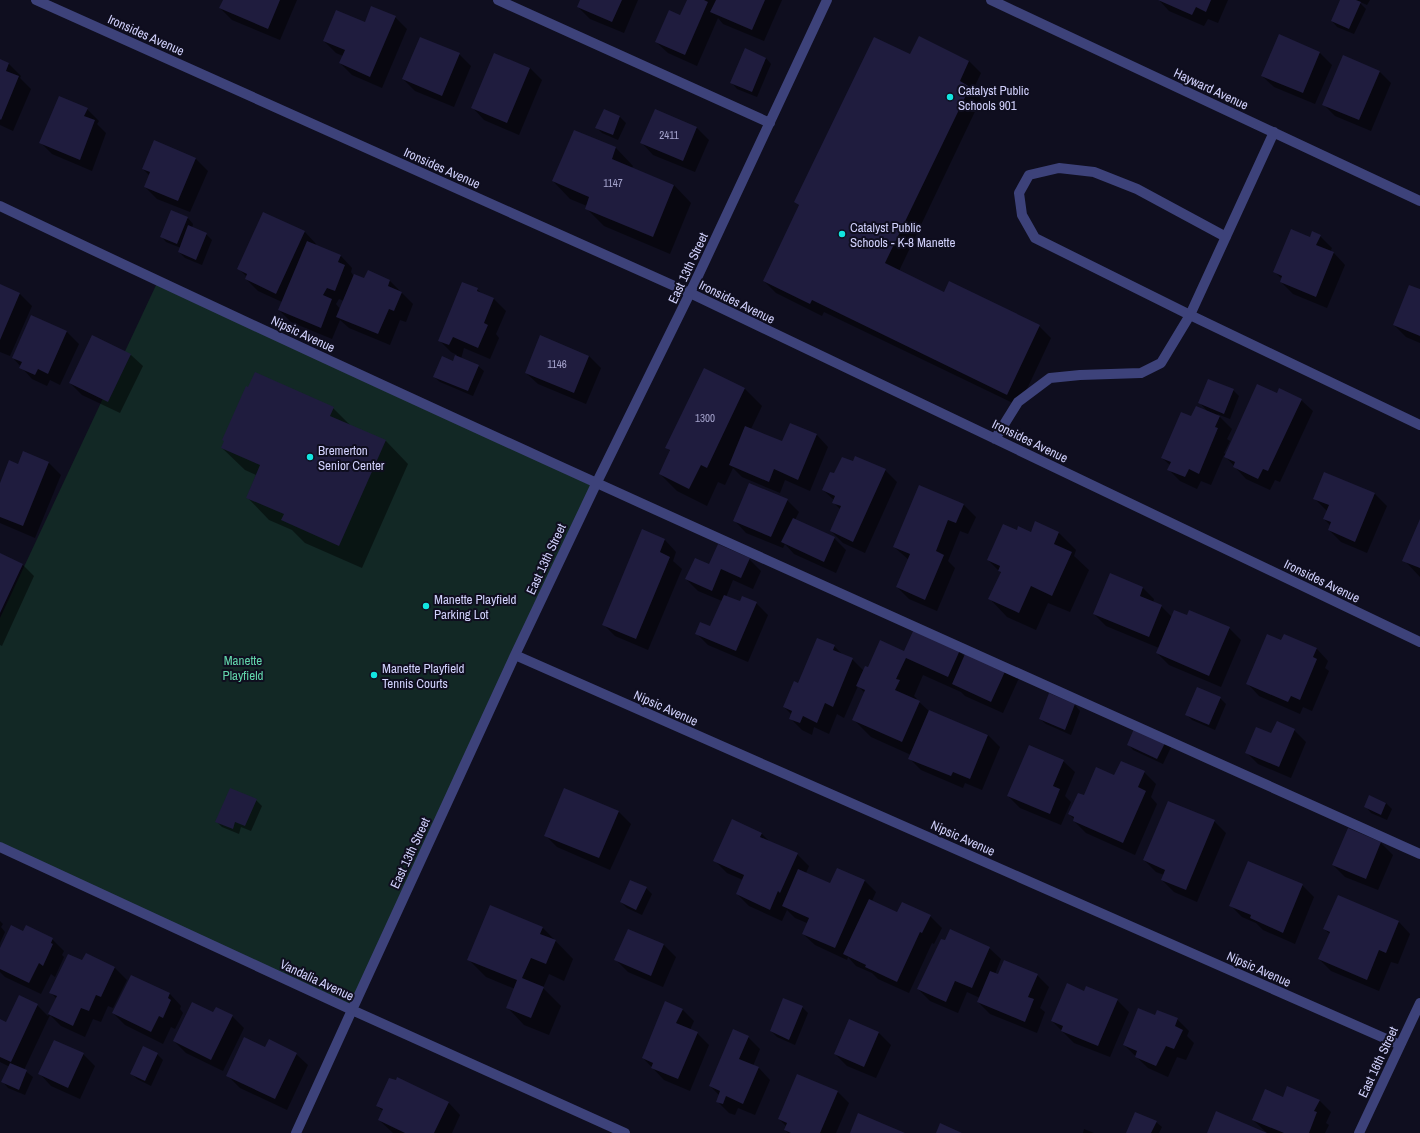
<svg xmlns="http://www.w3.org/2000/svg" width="1420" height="1133" font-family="'Archivo Narrow',sans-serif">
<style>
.green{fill:#122825}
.shadow{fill:#0007;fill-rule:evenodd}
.building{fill:#1f1c3e}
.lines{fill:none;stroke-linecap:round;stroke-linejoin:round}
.minor{stroke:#3d427a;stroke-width:10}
.poi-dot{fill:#12e5e1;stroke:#0f0e1f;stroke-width:1.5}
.labels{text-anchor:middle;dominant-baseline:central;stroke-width:4;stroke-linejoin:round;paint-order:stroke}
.number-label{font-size:11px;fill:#a4a3cc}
.street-label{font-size:13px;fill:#d0d0fb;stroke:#0f0e1f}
.poi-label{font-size:13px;fill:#d0d0fb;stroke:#0f0e1f;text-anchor:start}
.park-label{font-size:13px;fill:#62d5ab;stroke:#0f0e1f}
</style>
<rect width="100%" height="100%" fill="#0f0e1f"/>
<path class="green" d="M158,281l439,201 -245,528 -352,-163v-229z"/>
<path class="shadow" d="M224,0h73l-17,40 -48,-20 -12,-12z
M581,0h57l-14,33 -34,-14 -12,-12z
M688,0h94l-18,41 -41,-17 -5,-6 -21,48 -29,-13 -12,-11 24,-26z
M1159,0h69l-10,23 -10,-4 -4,7 -35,-15z
M1341,0h29l-3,5 -9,-4 8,8 -12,25 -17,-7 -5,-6z
M395,17l12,12 -25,59 -30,-13 -12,-12 3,-7 -7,-3 -12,-12 41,-17z
M1279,36l41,17 12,12 -17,39 -41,-17 -12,-11z
M919,38l50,23 12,12 -8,17 8,9 -82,172 46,22 94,33 12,12 -32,68 -195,-94 -2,4 -46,-23 -12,-12 36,-75 -5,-4 116,-146z
M459,54l12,12 -17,41 -39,-16 -12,-12z
M495,54l35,14 12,12 -23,55 -35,-15 -11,-12z
M766,58l5,6 -14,33 -20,-8 -5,-6z
M0,60l9,4 12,12 -1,2 11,11 -18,42 -13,-6z
M1379,71l12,12 -20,48 -36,-15 -12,-12z
M87,109l12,12 -2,3 9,9 -14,38 -40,-17 -12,-12z
M604,110l16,7 6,6 -8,17 -16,-7 -5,-5z
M655,110l42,18 12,12 -14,32 -42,-17 -11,-12z
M574,131l42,17 17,18 -1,2 42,17 17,18 -21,51 -66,-28 -18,-18 1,-2 -17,-7 -17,-18z
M154,142l42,17 12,12 -18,41 -33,-13 -12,-12 5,-11 -7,-7z
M188,218l5,6 -1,4 14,6 6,6 -10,25 -17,-7 -6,-6 2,-4 -15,-6 -5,-6z
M305,232l11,12v2l25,10 11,12 -1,4 2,3 12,4 3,-7 22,9 23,23 -7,18 -6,-2 -10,25 -41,-17 -9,-8 -8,19 -41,-17 -12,-12 3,-8 -24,-11 -12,-12 1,-2 -9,-9zM339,299l5,2 -4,8 -4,-5z
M1320,236l12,12 -2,4 4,1 11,12 -18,43 -34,-14 -12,-12 1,-3 -7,-7 35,-34z
M0,285l20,9 12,12 -22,50 -10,-4z
M477,289l5,5 12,5 12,12 -10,23 3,4 -9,21 -26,-11 -3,11 17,7 6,5 -11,25 -33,-14 -6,-5 20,-15 3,-7 -6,-3 -12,-12z
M1420,290v53l-14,-6 -12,-12z
M31,316l36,16 12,12 -19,41 -10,-5 -3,6 -15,-7 -19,-21z
M131,355l12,11 -23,47 -38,-18 -12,-12z
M589,356l12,12 -15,36 -48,-20 -12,-11z
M704,370l41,19 17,17 -11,23 32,14 8,-19 26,11 11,12 -18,44 -25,-11 -5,13 -38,-16 -9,-9 -8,17 -7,-3 -11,24 -30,-15 -17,-17 11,-22 -4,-4z
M249,389l84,19 18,18 35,15 22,23 -46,104 -57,-25 -13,-13 -23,-10 -22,-23 9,-22 -11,-5 -23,-22z
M1233,390l6,6 -9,23 -13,-5 15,15 -5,10 3,2 -6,12 2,1 51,-60 24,6 12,11 -33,71 -5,-2 -5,10 -24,-11 -22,-24 -13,30 -10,-4 -4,8 -17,-8 -12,-12 2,-4 -8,-7 30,-40 16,-6 -8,-9z
M24,453l25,10 12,12 -26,63 -35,-15v-37l19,-21z
M853,463l32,7 12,12 -32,71 -22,-10 -12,-12 10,-21 -8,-8 1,-2 -11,-10 12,-15z
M1324,474l51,20 12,12 -20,47 -26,-11 -12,-12 2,-4 -7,-7 3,-8 -13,-13z
M920,486l44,19 12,12 -8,17 -8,-3 -12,30 7,7 -18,43 -28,-12 -12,-12 12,-27 -15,-13z
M787,500l12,12 -4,8 39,18 12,12 -10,23 -42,-19 -9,-10 -2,4 -37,-15 -11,-12z
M1420,521v56l-16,-17z
M1036,523l23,10 17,17 -2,6 15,14 -19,42 -22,-9 -12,27 -29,-13 -17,-18 11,-26 -13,-13 29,-29 14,2z
M643,531l22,9 11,12 -3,9 9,8 -34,81 -33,-14 -12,-12z
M0,554l22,10 12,12 -32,70 -2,-1z
M749,559l12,12 -8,18 -20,-9 -7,17 14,5 16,1 12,12 -20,47 -40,-17 -12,-12 14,-5 12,-27 -24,-10 -12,-12 24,-13z
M1143,588l11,11 -1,4 8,3 11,11 15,-1 42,12 12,12 -20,47 -52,-22 -12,-12 2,-5 -53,-22 -12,-12z
M1284,636l33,13 11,12 -3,7 4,3 -17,40 -9,-4 -3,7 -41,-18 -11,-12 34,-42z
M834,646l10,10 8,3 12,12 41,-19 54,-1 6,6 54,21 -16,35 -38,-17 -4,-4 -38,-17 -9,21 3,3 -1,1 3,2 10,9 59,24 12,12 -18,43 -17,-7 -2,5 -42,-18 -12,-12 2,-3 -40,-18 -18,-18 12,-26 -7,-7 -14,32 -7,-4 -8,20 -15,-7 -2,8 -10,-5 -12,-12 2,-3 -8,-8 14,-23z
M1220,698l6,6 -11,26 -23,-10 -6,-6z
M1075,705l5,6 -9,24 -25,-11 -6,-5z
M1136,726l36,19 -9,19 -30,-14 -5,-6z
M1294,730l12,12 -15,36 -33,-14 -12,-12 26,-18z
M1063,761l12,11 -10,24 6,6 -10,23 -41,-17 -12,-12z
M1144,772l12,12 -5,13 6,7 -22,51 -49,-22 -12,-12v-2l-5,-5 15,-18 31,-20z
M564,790l55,22 12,12 -21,46 -53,-23 -12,-12z
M1370,796l16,7 6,6 -5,11 -16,-7 -5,-6z
M256,800l6,6 -11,25 -10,-4 -2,7 -17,-7 -6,-6z
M733,821l29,13 9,9 26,11 12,12 -3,7 25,11 33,-4 12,12 -4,9 26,12 32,3 12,12 -8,16 -2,-1 -23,50 -31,-14 -6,-6 -16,-7 -8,-9 -1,3 -32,-15 -12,-11 4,-11 -12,-5 -8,-8 -5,11 -33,-15 -12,-12 6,-14 -16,-7 -12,-12z
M1214,821l12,12 -29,69 -23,-10 -12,-12 2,-5 -8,-3 -12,-12z
M1381,843l12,12 -15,35 -33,-13 -12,-12z
M1302,885l12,12 -19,47 -32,-14 -7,-7 -14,-6 -12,-12z
M646,888l6,6 -10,21 -15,-7 -6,-6z
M491,906l52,22 30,31 -9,22 -15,-7 -6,14 18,18 -12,29 -25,-10 -17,-18 8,-18 -29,-12 -18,-18z
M0,921l3,3 -2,3 4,5 -5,11z
M1399,922l11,12 -12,30 -7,-2 -12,29 -48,-20 -12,-12 11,-25 -6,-5z
M628,930l36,15 12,12 -13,30 -35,-15 -12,-12z
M23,932l29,7 12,12 -2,4 2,2 -9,20 -4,-3 -10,20 -36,-17 -5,-5v-21z
M989,948l12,11 -6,15 3,1h39l12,12 -9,21 5,4 -8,21 -47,-19 -12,-12 2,-4 -13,-6 -9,21 -28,-12 -12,-12z
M86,954l29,14 12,12 -14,28 -5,-2 -7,16 -8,-3 -8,18 -24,-11 -11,-11 -26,55 9,7 -8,18 -17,-7 -5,-6 7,-15 -10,-5v-42l7,3 30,-18 11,11 9,-17 -6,-6 32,-31z
M131,976l39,18 11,12 -1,3 3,4 -8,16 -4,-2 -8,17 -38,-19 -12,-12z
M1085,992l32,8 12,12 -19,45 -36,-14 -22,-22z
M802,1007l6,6 -13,32 -18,-8 -6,-6z
M682,1009l12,12 -4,9 7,3 12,12 -19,46 -26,-11 -21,-22z
M213,1014l19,2 12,12 -21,43 -37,-18 -12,-12z
M1177,1019l12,12 -2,5 7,7 -8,17 -9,-3 -9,20 -20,-9 -24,-23z
M849,1021l30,12 12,12 -15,33 -29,-12 -12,-12z
M748,1037l12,12 -7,17 6,2 11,12 -15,35 -17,-7 -3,7 -6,-2 -12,-12 3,-5 -10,-10z
M266,1049l30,5 12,11 -21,45 -47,-22 -12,-12z
M83,1054l12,12 -15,33 -29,-13 -11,-12z
M157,1054l6,6 -12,26 -14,-7 -6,-6z
M837,1091l12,12 -13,30h-48l-3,-3 1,-4 -7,-7z
M1284,1098l35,2 12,12 -5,11 3,2 -4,8h-58l-14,-13z
M449,1103l11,12 -8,18h-59l-14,-13 4,-9 -6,-5z
M1156,1122l6,5 -3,6h-32z
M1084,1129l10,4h-11z"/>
<path class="building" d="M223,0h57l-12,29 -49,-21z
M580,0h42l-10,22 -35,-15z
M687,0h17l4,2 -23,53 -30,-13 14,-32 11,5z
M716,0h49l-13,30 -42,-18z
M1158,0h53l-5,12 -10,-5 -4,8z
M1340,0h16l5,2 -12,27 -18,-8z
M371,6l25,10 -26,61 -31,-14 6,-13 -22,-9 13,-31 29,12z
M1279,34l41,18 -17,41 -42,-17z
M919,36l50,25 -9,20 10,6 -85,176 59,29 5,-11 91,44 -33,70 -195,-95 -2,4 -47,-23 36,-76 -5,-3 80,-165 36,17z
M420,37l40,16 -18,43 -40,-17z
M745,48l21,10 -14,34 -22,-9z
M494,53l36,15 -23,55 -36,-15z
M1343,55l37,16 -21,49 -37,-15z
M0,59l9,4 -3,8 13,5 -18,44 -1,-1z
M59,96l29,12 -4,8 11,4 -15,40 -41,-17z
M604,109l16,7 -7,19 -18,-7z
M655,109l42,18 -14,34 -43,-18z
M574,130l42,17 -4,12 62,26 -21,52 -68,-28 4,-12 -37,-16z
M154,140l42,18 -18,43 -34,-14 6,-15 -8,-3z
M171,210l17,7 -11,27 -17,-7z
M263,212l42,19 -29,63 -31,-15 2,-5 -10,-5z
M188,225l19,8 -11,27 -18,-8z
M1291,229l19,8 2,-6 9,4 -5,10 18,7 -18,45 -36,-15 2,-6 -9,-4z
M307,241l34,14 -3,7 7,3 -10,26 -8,-3 -4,7 9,4 -11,29 -43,-18z
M368,270l22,10 -2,6 14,6 -8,19 -5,-2 -11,25 -42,-17 18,-43 10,4z
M462,282l16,6 -1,3 17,7 -10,25 4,2 -10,23 -25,-11 -4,8 -11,-4z
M0,284l20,9 -20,47z
M1409,285l11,4v47l-27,-11z
M31,315l36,16 -19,43 -10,-5 -3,6 -16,-7 3,-6 -10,-4z
M92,335l39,19 -23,48 -39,-19z
M540,335l49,21 -15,37 -49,-20z
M455,355l24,10 -11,26 -35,-14 9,-21 11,5z
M704,368l41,20 -38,80 -6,-3 -12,24 -30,-15 11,-24 -5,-2z
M255,372l79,35 -4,9 56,24 -47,106 -58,-26 3,-6 -38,-16 14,-33 -39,-17 3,-7 -2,-1 24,-54 2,1z
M1208,379l26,10 -10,25 -26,-11z
M1257,384l20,9 2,-5 23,11 -34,72 -5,-2 -5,10 -25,-12 2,-5 -11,-5z
M1196,406l24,10 -5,11 3,1 -19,46 -10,-5 -4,8 -18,-7 4,-8 -10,-4 20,-46 10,4z
M790,423l27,11 -19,46 -24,-11 -5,13 -40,-17 16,-39 37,15z
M23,451l26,11 -26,64 -23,-9v-34l9,-23 9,4z
M855,456l31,13 -33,73 -23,-11 11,-25 -9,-3 3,-7 -13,-6 8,-18 4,1 8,-16 11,4z
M1324,472l51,21 -20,49 -27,-12 3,-8 -8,-3 6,-14 -16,-6z
M749,483l39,16 -17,38 -38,-16z
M919,485l45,19 -8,19 -8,-3 -12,31 8,4 -19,45 -29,-13 14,-33 -17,-7z
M793,518l42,19 -11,25 -43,-20z
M1420,519v49l-18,-7z
M1035,521l24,11 -5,12 18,8 -20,44 -21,-10 -12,27 -31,-14 13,-27 -3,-1 2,-5 -13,-6 16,-36 14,6 1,-4 13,6z
M642,529l23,10 -5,13 10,5 -34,82 -34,-14z
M718,544l32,14 -9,20 -20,-9 -9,22 -27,-12 10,-21 14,6z
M0,553l23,11 -23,49z
M1110,573l33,14 -3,9 22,9 -13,32 -56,-23z
M724,595l16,6 2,-5 15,6 -21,49 -41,-17 5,-12 10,4z
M1174,610l13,5 2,-5 41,17 -21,49 -53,-23z
M914,629l46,21 -12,27 -42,-19 -10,21 4,1 -5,10 25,11 -18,41 -50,-22 13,-30 -9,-4 9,-20 3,1 12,-27 24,11z
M1267,634l14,6 3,-6 33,14 -4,9 4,2 -17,41 -9,-4 -3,6 -42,-18z
M817,638l18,7 -2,5 20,8 -20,49 -8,-4 -8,20 -14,-7 -3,7 -11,-4 3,-8 -9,-4 11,-26 4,2z
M968,647l40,18 -17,37 -39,-18z
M1197,687l24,10 -12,28 -24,-10z
M1049,693l26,11 -10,26 -26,-11z
M929,710l59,25 -18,44 -17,-7 -2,4 -43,-17z
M1277,721l18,8 -16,38 -34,-14 11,-26 15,6z
M1136,724l31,15 -10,20 -30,-14z
M1029,745l35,15 -11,26 7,3 -10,25 -43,-18z
M1121,761l24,10 -7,16 8,4 -23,52 -50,-22 1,-4 -6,-3 10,-21 6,2 12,-28 18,8z
M230,788l27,11 -12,27 -10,-4 -2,7 -18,-7z
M564,788l55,23 -20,47 -55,-22z
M1369,795l17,8 -5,12 -17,-8z
M1168,801l47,19 -29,70 -25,-10 4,-10 -22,-10z
M732,819l30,14 -2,4 38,16 -18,40 -2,-2 -8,19 -34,-16 8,-19 -31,-14z
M1348,828l33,14 -15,37 -34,-14z
M1248,861l55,23 -20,49 -33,-15 1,-3 -22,-9z
M837,868l28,12 -30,68 -33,-14 7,-16 -27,-12 16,-37 32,14z
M630,880l17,7 -11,23 -16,-8z
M1338,895l61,26 -13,32 -7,-3 -12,30 -49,-21 12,-27 -7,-3z
M869,899l28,13 5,-10 29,13 -9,18 -2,-1 -23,50 -32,-15 1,-2 -23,-11z
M490,905l53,22 -3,7 16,6 -10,24 -15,-6 -9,20 22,9 -13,31 -25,-10 11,-28 -50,-20z
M11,925l12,6 3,-6 27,13 -2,5 2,1 -10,22 -4,-3 -10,20 -29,-14v-21z
M628,929l36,15 -13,32 -37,-16z
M950,929l40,18 -18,41 -17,-7 -9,21 -29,-13 24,-50 4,1z
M86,953l29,14 -14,30 -5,-2 -7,16 -8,-3 -8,18 -25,-12 9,-18 -8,-3 19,-39 14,6z
M1004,960l34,14 -10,23 6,2 -9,23 -48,-20 13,-31 8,3z
M131,975l39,18 -2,5 3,2 -8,18 -4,-2 -8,16 -39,-19z
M1067,983l17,8 2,-5 32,13 -20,47 -37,-15 2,-5 -12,-5z
M19,995l19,9 -27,58 -11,-5v-38l6,3z
M783,998l20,8 -14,34 -19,-9z
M665,1001l18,8 -7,14 22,9 -20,47 -27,-11 2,-5 -11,-5z
M192,1002l21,10 3,-5 17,8 -22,45 -38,-19z
M1138,1008l17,7 2,-5 21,8 -3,8 8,4 -9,19 -8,-3 -10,20 -21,-9 2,-6 -14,-6z
M849,1019l30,13 -15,35 -30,-13z
M733,1029l16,7 -10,23 20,8 -16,37 -17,-8 -3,8 -7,-2 4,-11 -11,-5z
M244,1037l21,10 4,-8 28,14 -22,46 -49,-23z
M54,1040l30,13 -16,35 -30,-14z
M143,1046l15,7 -13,28 -15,-7z
M10,1063l17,7 -8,20 -18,-8z
M797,1074l41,17 -18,42h-29l-7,-3 3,-7 -9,-4z
M397,1077l52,25 -15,31h-29l-27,-13 5,-11 -7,-3 13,-28 7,2z
M1287,1086l33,14 -6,11 3,1 -8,21h-25l-32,-13 13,-31 18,8z
M1216,1111l51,22h-60z
M1135,1112l22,9 -6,12h-25z
M858,1113l47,20h-55z
M940,1123l22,10h-26z"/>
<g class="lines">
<path class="minor" d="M36,0l654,293 730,349
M498,0l272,123
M991,0l429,201
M1274,132l-84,183 230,110
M0,206c470,224 946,434 1420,648
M995,439l23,-37 32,-24 30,-3 61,-2 20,-10 29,-48 -155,-77 -13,-23 -3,-22 10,-18 30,-7 35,4 43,17 89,48
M515,655l885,390
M0,847l352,163 273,123
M296,1133l56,-123 163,-355 82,-173 93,-189 137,-293
M1359,1133l61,-130"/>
</g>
<g class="poi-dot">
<circle cx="950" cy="97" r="4"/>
<circle cx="842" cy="234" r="4"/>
<circle cx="310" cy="457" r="4"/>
<circle cx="426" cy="606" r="4"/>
<circle cx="374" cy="675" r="4"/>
</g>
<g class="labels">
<g class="number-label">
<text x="669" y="135">2411</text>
<text x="613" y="183">1147</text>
<text x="557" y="364">1146</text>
<text x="705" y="418">1300</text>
</g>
<g class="street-label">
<text transform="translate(146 35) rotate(24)">Ironsides Avenue</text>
<text transform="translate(1211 89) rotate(25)">Hayward Avenue</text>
<text transform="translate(442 168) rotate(24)">Ironsides Avenue</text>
<text transform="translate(688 268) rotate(-65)">East 13th Street</text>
<text transform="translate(737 302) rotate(26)">Ironsides Avenue</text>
<text transform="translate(303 334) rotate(25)">Nipsic Avenue</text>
<text transform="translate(1030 441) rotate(26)">Ironsides Avenue</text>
<text transform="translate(546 559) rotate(-65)">East 13th Street</text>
<text transform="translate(1322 581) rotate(26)">Ironsides Avenue</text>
<text transform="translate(666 708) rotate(24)">Nipsic Avenue</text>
<text transform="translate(963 838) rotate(24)">Nipsic Avenue</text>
<text transform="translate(410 853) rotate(-65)">East 13th Street</text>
<text transform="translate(1259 969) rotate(24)">Nipsic Avenue</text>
<text transform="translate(317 980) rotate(25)">Vandalia Avenue</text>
<text transform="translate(1378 1062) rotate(-65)">East 16th Street</text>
</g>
<g class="poi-label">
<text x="958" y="90">Catalyst Public<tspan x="958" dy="15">Schools 901</tspan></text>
<text x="850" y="227">Catalyst Public<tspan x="850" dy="15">Schools - K-8 Manette</tspan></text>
<text x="318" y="450">Bremerton<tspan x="318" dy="15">Senior Center</tspan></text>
<text x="434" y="599">Manette Playfield<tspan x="434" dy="15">Parking Lot</tspan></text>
<text x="382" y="668">Manette Playfield<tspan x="382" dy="15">Tennis Courts</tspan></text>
</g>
<g class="park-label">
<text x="243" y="660">Manette<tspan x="243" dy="15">Playfield</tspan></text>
</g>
</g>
</svg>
